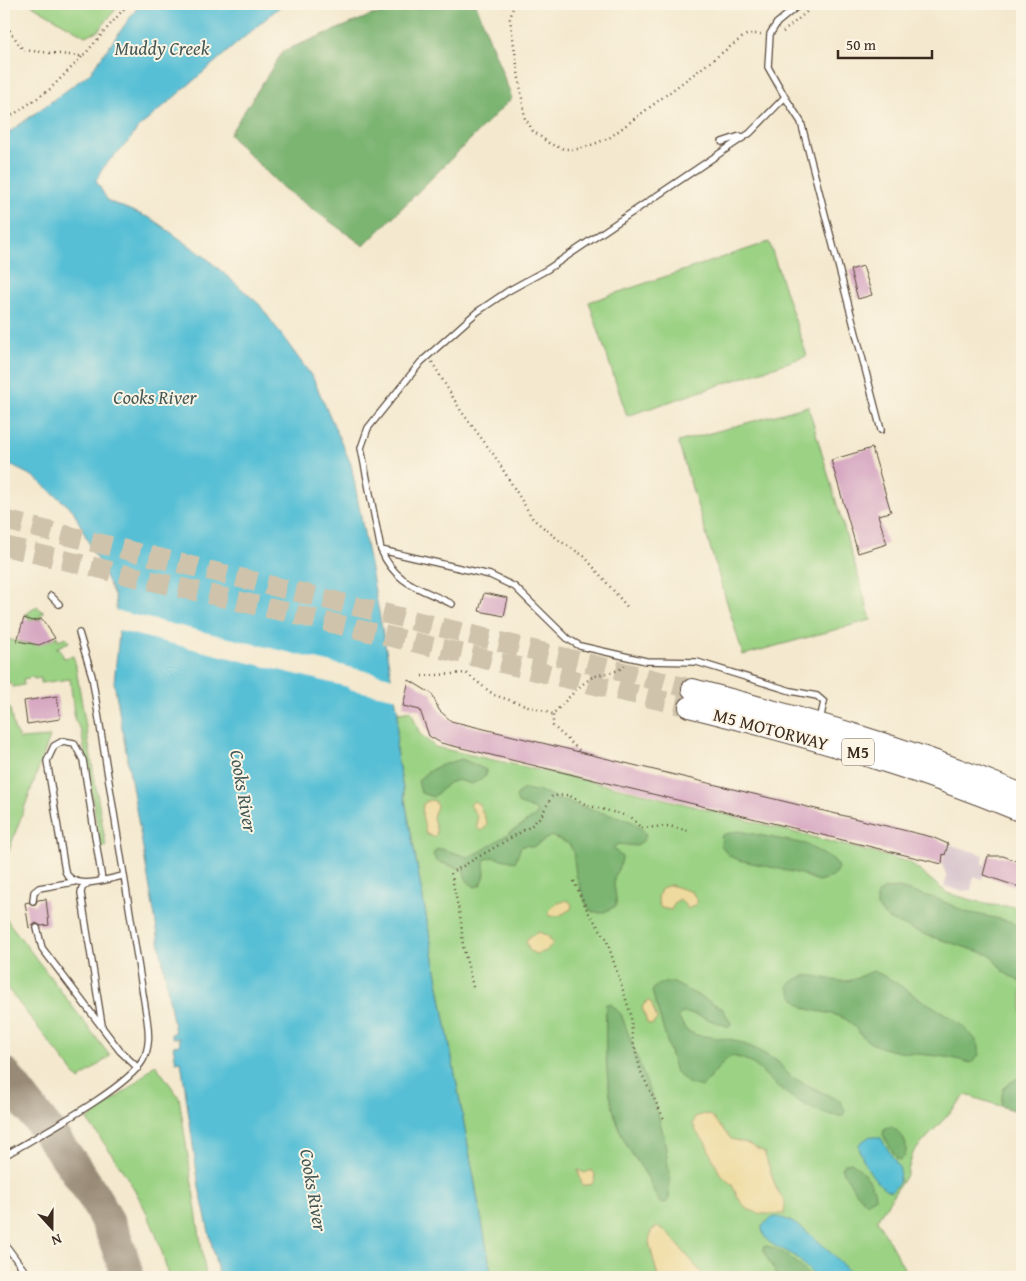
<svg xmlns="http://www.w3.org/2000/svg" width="1026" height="1281" font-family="'Gentium Book Plus',serif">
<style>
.industrial{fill:#d1bdc9}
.green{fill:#9bd284;stroke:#6b7e51}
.forest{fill:#7cb472;stroke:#5c6f48}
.sand{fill:#eeda9e;stroke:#94825e}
.water{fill:#57bfd5;stroke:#49747a}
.pier{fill:#f4e9cf}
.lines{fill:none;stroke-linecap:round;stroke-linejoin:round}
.taxiway{stroke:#988a76;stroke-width:34}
.building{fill:#d7a8c2}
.highway-tunnel{stroke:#cfc3ac;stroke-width:20;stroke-dasharray:20 10;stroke-linecap:butt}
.lane-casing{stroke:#574739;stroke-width:8}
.highway-casing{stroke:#574739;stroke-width:22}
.path{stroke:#574739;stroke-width:2.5;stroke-dasharray:1 4;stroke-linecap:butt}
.lane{stroke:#fff;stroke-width:5.5}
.highway{stroke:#fff;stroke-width:20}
.labels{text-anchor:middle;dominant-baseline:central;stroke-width:4;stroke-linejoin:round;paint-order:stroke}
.shield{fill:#fcf5e5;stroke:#75675a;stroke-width:1}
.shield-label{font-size:16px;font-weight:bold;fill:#3b2a1e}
.street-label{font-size:18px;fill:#3b2a1e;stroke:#fcf5e5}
.water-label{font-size:19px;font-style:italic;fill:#435755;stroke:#fcf5e5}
</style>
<rect width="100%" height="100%" fill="#fcf5e5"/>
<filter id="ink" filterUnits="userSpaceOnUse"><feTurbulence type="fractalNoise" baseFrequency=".02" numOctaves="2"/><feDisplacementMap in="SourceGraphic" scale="10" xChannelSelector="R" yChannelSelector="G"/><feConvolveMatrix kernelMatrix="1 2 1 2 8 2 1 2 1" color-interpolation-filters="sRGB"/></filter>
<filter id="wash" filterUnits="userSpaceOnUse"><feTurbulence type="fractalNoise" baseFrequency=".0096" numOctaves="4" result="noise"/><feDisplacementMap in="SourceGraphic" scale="20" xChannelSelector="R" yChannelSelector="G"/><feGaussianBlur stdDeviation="1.12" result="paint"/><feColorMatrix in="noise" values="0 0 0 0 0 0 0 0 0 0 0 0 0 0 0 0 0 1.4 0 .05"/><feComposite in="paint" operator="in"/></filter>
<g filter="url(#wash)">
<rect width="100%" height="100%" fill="#f4e9cf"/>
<path class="industrial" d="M948,844l36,11 -2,9 4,1 -4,14 -8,-3 -3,14 -10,1 -17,-5 3,-9 -5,-13z"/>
<path class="green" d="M30,4h90l-22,27 -13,5z
M769,242l38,114 -180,60 -38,-114z
M808,406l63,214 -128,35 -65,-213z
M37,606l7,7 -4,2 2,4 -12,1 -5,-5z
M57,636l1,4 8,-3 3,5 -13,6h3l5,10 9,-2 2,6 31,185 -5,1 -20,-118 -6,-9 -5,-42 -29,4v-5l-7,1 -1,-2 -10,2 1,6 -11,2 -1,-4 -8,1v-46c20,5 35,11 53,-2z
M4,700c11,9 5,28 16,39l30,-2 -46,127z
M411,711l9,23 15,13 207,46 267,69 38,31 43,12 32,2v206l-56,-18 -53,58 -6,21 -30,46 32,57h-417l-96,-527 2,-37z
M4,916l106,140 -31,24 -75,-96z
M155,1064l24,33 27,180h-38c-11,-60 -45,-109 -81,-157l49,-37z"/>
<path class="forest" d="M447,4h29l36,94 -148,148 -81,-58 -54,-53 54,-84 89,-36z
M462,759l24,11v6l-14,8 -15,-4 -8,3 -16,14 -12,-4 -3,-12c11,-14 27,-17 44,-22z
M525,789l21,4 11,6 76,23c4,4 10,7 13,12l-2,6 -8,6 -18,-2 -5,4 9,9c0,9 -7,14 -8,24 0,9 3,15 2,25l-14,7 -10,-1 -5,-6 -11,-31 -3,-24 -4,-7 -18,-8 -18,11 -7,-2 -5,2 -6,15 -22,-5 -9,3 1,15 -4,10 -6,2c-7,-4 -11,-9 -11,-17l-28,-9 -3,-7 4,-5h5l26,8 12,-5 57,-37 -1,-5 -18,-7 -2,-6 3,-5z
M738,831l67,13 30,17 3,7 -5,9 -15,4 -17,-7 -62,-14 -10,-4 -8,-11 1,-10z
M898,888l40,11 28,13 43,9 10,6 3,7v49l-17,-10 -15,-18 -64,-20 -38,-16 -11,-12v-13l8,-5z
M873,971c18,7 32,18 47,28 15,9 83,44 51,64 -8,-2 -17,-5 -26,-6 -26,-4 -48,-2 -72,-13 -13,-5 -18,-22 -32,-27 -26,-10 -40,0 -53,-31 19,-21 37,-3 59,-5 8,-1 18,-7 26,-10z
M672,982l50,26 9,15 -2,4 -35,-13 -12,-1 -4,4 8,13 10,5 38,5 22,9 21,12 14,16 49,24 5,9 -2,6c-21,0 -45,-13 -62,-27 -20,-15 -24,-29 -50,-33 -12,8 -19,21 -29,31l-13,-3 -13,-12 -24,-81 7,-8z
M606,1004h5l10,10 37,100 7,27 5,40 -1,18 -3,4 -5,1c-6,-8 -8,-16 -12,-24 -7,-12 -16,-24 -23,-36 -22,-44 -21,-93 -20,-140z
M1022,1075v38l-21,-7 2,-18z
M890,1126c12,7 19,16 15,30l-5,4 -3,-1 -14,-24 1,-6z
M851,1162c12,8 24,22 24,36l-9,5 -13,-15 -12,-20 3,-4z
M767,1246c18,6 31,15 42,31h-31l-15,-26v-4z"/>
<path class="sand" d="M429,800l6,1 2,5 -4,11 4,16 -3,4 -8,-3 -4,-20 1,-10z
M474,801l5,3 8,19v3l-6,5 -4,-3v-12l-7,-11z
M670,885l22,7 5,8 -1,4 -8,5 -8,-10 -5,3 -4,8 -10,-2c-5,-6 -3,-13 1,-20z
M567,900l5,4 -1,5 -12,7h-10v-5l7,-7z
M539,932l9,4 5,8 -7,7 -11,3 -6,-4 -3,-8 3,-5z
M647,1001l4,1 6,17 -5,6 -5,-2 -5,-16z
M704,1114l7,2 20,23 15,4 18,9 12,36 9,14 -1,12h-23l-14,-5 -8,-10 -7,-14 -12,-11 -15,-32 -8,-9 -4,-9 2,-7z
M578,1170l7,3 6,-3 4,4 -1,8 -4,3h-8z
M657,1227l12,7 36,43h-47l-9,-34 2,-12z"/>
<path class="water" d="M140,4h143l-146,125c-12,22 -32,29 -41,52l12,20 44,18 52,37 55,48 54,74 38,86 47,249 -2,38 96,526h-273l-20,-90 -18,-126 -5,1 -3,-16 7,-1 -1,-7h-7l-1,-4 4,-1 -61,-351 5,-48 -4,-37 -42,-87 -39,-33 -30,-15v-326l85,-62z
M870,1136l11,2 19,31 -1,14 -7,8c-12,1 -34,-34 -33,-47z
M774,1217c22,-2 66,43 79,60h-37c-7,-6 -13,-14 -20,-20 -13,-10 -35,-11 -34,-32z"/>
<path class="pier" d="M114,610l280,68 4,21 -50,-10v-2l-232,-57z"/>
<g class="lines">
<path class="taxiway" d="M4,1074c46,63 106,125 123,203"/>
</g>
<g id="blocks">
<path class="building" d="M863,266l9,29 -14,4 -8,-29z
M872,448l19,64 -13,3 9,29 -29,9 -27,-93z
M484,593l24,5 -4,18 -25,-5z
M24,618l8,3 10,-2 13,19 -16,7 -22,-4z
M409,680l23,14 7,16 12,11 481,116 16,7 -3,11 -2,-1 -1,10 -501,-121 -12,-7 -9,-26 -17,-4z
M57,696l3,23 -33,5 -3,-23z
M988,856h15l19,7v25l-39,-13z
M46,899l3,26 -8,1 -5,-3 -7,5 -4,-25 3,-1 6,3 4,-5z"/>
</g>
</g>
<g filter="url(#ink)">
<use href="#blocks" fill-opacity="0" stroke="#574739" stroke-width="1"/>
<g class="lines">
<path class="highway-tunnel" d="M4,520l688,169
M4,546l685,161"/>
<defs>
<path id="lane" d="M785,97l16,25 80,308
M722,142l18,-6
M381,550l109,25 25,12 53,52 12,7 66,15 51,1 94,29 26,5 7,6 -4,18
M51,596l8,8
M452,604c-31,-16 -56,-19 -71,-54l-20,-102 7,-20 53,-66 56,-50 31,-21 40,-22 202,-136 35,-36 -17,-30 2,-33 7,-11 23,-19
M102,880l-19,-120 -9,-17 -11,-2 -9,5 -7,15 18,110c9,21 41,8 58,5
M87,884l-5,4 -1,5 21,132
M33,901l1,-9 5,-4 35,-6
M37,928l5,20 78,103 18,17
M4,1156c31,-19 123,-67 139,-96 7,-13 6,-27 4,-41l-55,-343 -13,-43
M4,1243l25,34"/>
<path id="highway" d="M692,689c112,29 223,60 330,105
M689,707c114,28 225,60 333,105"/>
</defs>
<use href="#lane" class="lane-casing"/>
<use href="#highway" class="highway-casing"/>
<path class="path" d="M514,4l-4,15 15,99 8,13 17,13 14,5h15l15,-5 15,-6 134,-101 5,-3h13
M4,22l19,28 56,6 6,-2 43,-50
M783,32l33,-28
M4,121l45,-31 35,-35
M432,362l29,49 33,44 39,64 27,22 24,15 45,53
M422,676l44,-3 28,22 59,19
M579,750l-26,-24v-12c12,-12 23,-26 38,-36 10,-6 24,-3 34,-13
M574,881l14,31 18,26 25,77 1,22 9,35 23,47
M473,987l-10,-41 -2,-25 -10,-48 80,-47 10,-10 11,-20 16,-1 19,10 44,12 10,11 28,-2 20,5"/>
<use href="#lane" class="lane"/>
<use href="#highway" class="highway"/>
</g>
</g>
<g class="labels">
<rect class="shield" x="842" y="738.5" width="32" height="27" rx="4"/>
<g class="shield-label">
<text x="858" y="752">M5</text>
</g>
<g class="street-label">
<text transform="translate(771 729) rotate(15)">M5 MOTORWAY</text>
</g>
<g class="water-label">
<text x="162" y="48">Muddy Creek</text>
<text x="155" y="397">Cooks River</text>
<text transform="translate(244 791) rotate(80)">Cooks River</text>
<text transform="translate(314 1190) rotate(80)">Cooks River</text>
</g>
</g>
<rect width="1026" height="1281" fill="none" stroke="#fcf5e5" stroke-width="20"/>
<g transform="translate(52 1228) rotate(159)" stroke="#fcf5e5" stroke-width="4" paint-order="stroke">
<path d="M0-4L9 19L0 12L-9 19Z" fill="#3b2a1e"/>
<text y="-8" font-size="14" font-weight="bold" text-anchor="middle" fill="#3b2a1e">N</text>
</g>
<path d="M838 50v8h94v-8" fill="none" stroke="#3b2a1e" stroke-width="2.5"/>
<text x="846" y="50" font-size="15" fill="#3b2a1e" stroke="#fcf5e5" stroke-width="4" paint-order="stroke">50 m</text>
</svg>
